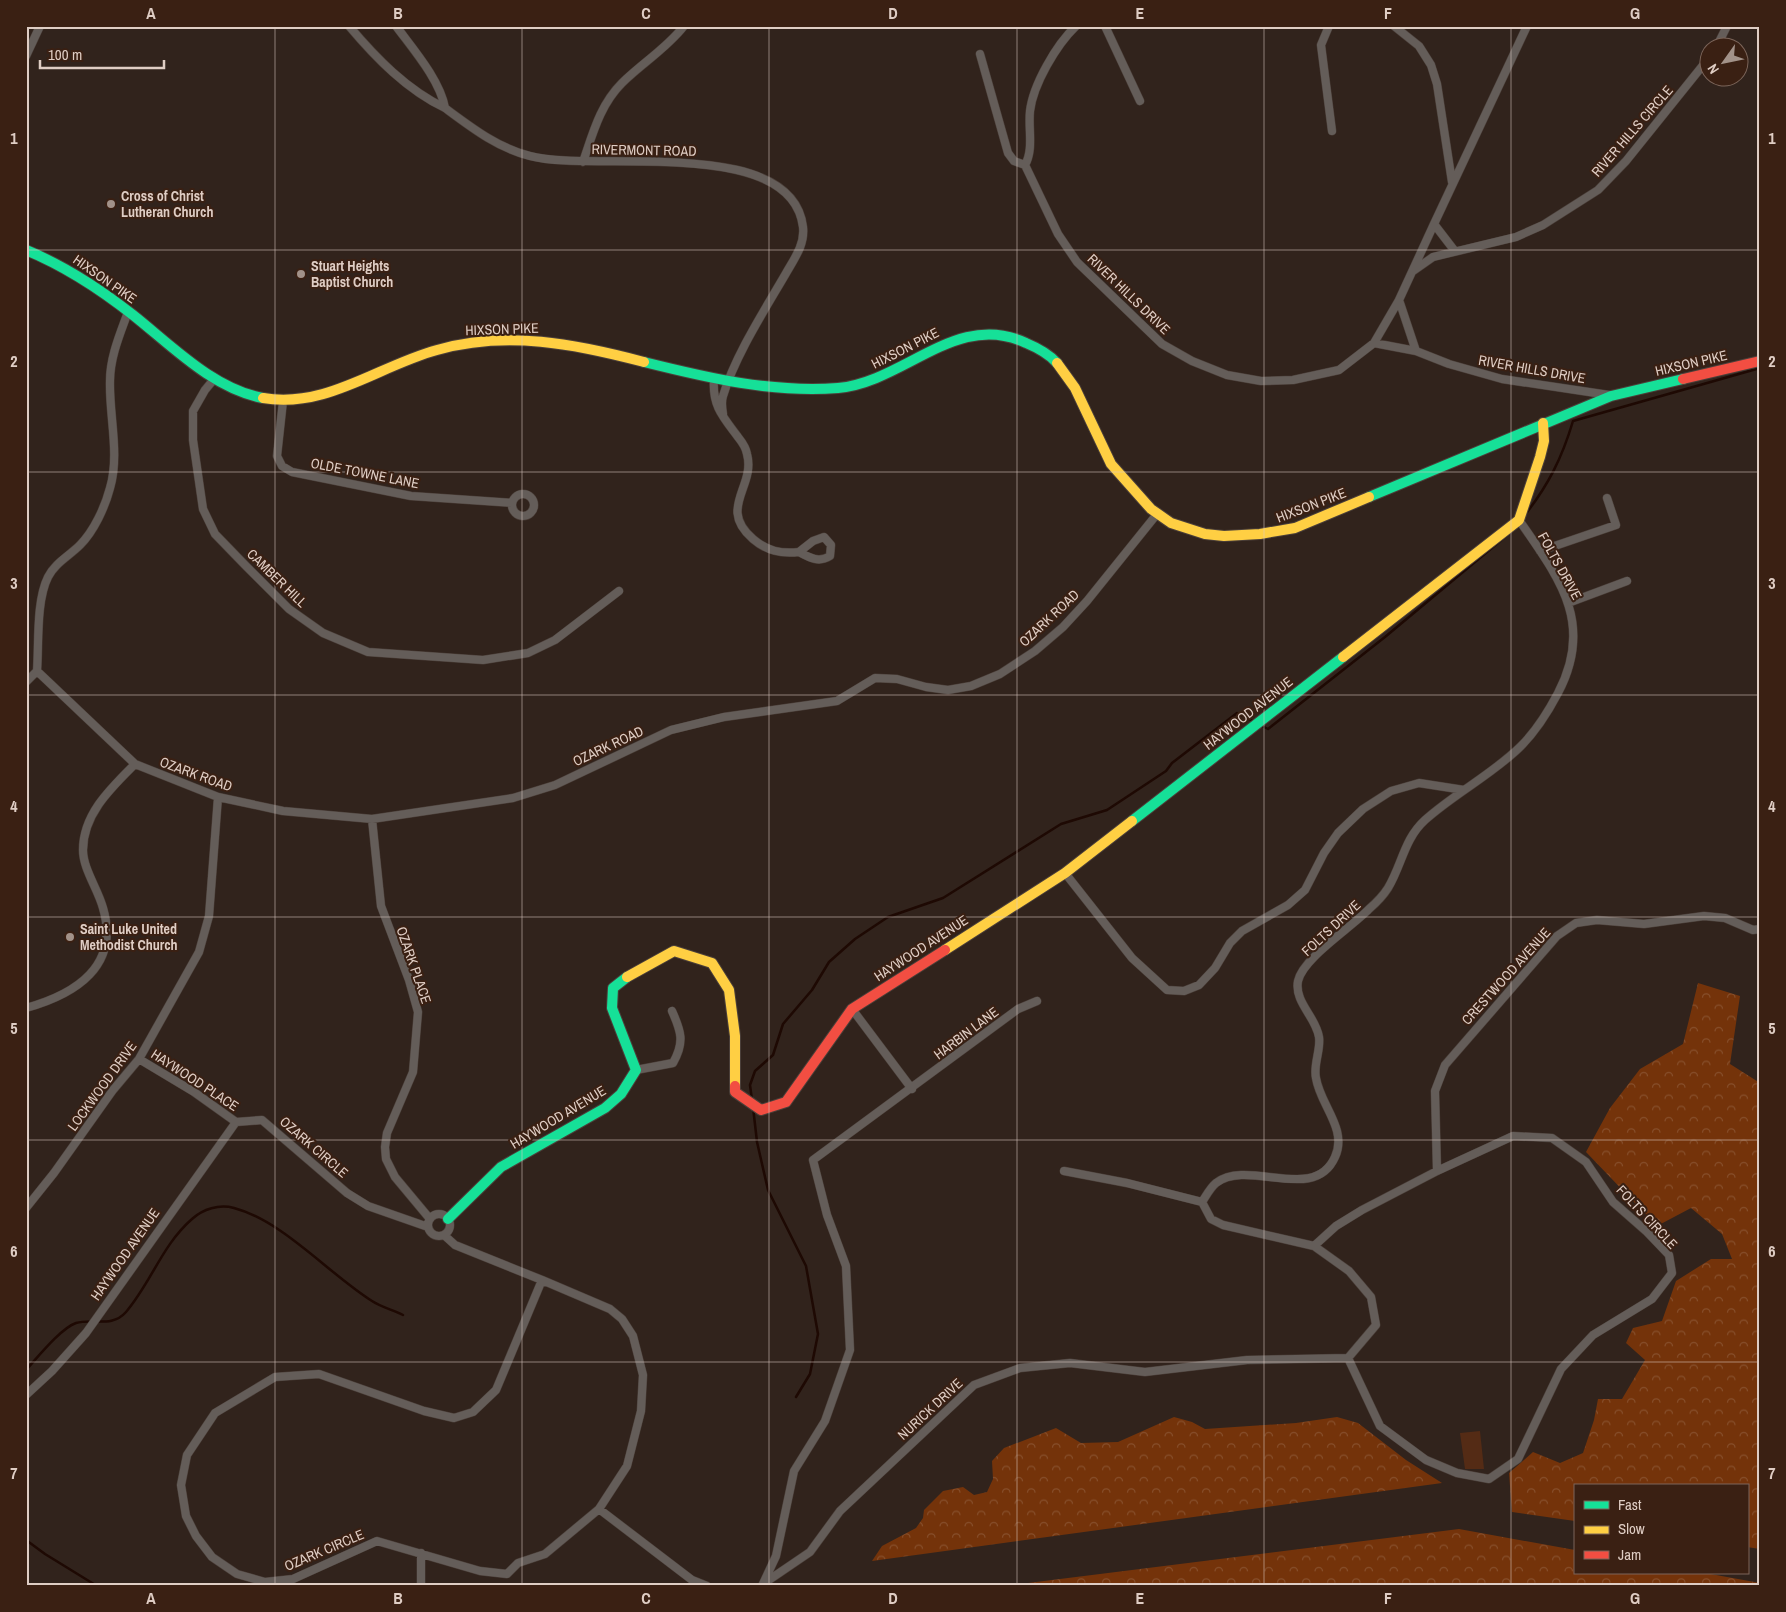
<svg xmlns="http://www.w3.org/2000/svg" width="1786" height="1612" font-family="'Archivo Narrow',sans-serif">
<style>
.forest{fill:url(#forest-crowns)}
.pitch{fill:#542b15}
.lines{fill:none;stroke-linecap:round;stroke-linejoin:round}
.stream{stroke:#1e0903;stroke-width:2.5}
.street-casing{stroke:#4b3f39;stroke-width:9}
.fast-casing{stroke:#4b3f39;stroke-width:12}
.slow-casing{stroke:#4b3f39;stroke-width:12}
.jam-casing{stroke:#4b3f39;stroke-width:12}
.street{stroke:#645d59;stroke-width:8}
.fast{stroke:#16e098;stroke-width:10}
.slow{stroke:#ffcf43;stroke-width:10}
.jam{stroke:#f24e42;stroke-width:10}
.grid{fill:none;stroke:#dfcdc4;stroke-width:1;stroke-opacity:0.55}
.poi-dot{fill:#a29289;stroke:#3a2013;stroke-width:2}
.labels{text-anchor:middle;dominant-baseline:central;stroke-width:4;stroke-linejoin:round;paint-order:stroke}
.street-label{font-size:14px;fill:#dfcdc4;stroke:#3a2013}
.poi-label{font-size:14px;font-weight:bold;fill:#dfcdc4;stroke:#3a2013;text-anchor:start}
.neatline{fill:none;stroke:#dfcdc4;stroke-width:2}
.grid-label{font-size:16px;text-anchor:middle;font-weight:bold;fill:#dfcdc4}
</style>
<defs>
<pattern id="forest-crowns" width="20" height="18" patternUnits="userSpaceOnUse" patternTransform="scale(1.25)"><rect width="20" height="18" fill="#74330a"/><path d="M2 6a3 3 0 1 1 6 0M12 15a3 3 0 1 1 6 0" fill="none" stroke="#874f2c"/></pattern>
</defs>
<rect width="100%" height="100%" fill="#31231c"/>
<path class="forest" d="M1698,983l42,13 -10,68 30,19v466l-13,-2v-61h-172v35l-63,-9 -3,-39 24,-21 27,11 23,-10 11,-33 4,-21h24l23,-39 -19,-17 7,-15 29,-7 14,-40 35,-22h21l-10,-25 -31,-26 -34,18 -71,-74 24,-44 30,-39 43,-25z
M1174,1417l18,5 13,7 91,-6 41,-6 21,6 48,37 36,23 -570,78 10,-15 34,-18 7,-10 1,-8 19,-19 20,-4 11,8 13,-3 6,-13 -1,-18 12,-13 52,-20 25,15 37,-1z
M1459,1529l116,21v23h130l55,10v3h-755z"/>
<path class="pitch" d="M1480,1431l4,38h-19l-5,-36z"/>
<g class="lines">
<path class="stream" d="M1524,516c24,-30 38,-58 49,-95l187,-53
M1260,725l8,4 117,-92 126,-105
M752,1100l-2,-15 5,-14 18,-16 10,-31 29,-34 17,-28 26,-23 33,-22 55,-19 118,-74 46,-14 59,-39 6,-8 65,-50 18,9
M753,1107l4,35 11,48 38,76 12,68 -8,40 -14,23
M26,1370c11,-12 35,-42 50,-47 17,-5 36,5 50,-11 25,-29 36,-67 66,-93 11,-10 27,-15 42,-11 49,13 95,66 138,93 9,6 21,9 31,14
M26,1540l19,14 52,32"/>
<defs>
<path id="street" d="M349,26c27,32 58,64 96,82 -5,-28 -32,-59 -49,-82
M1105,26l35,75
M1329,26l-8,19 11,86
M1394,26l25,20 12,19 6,19 15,98
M1716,48l11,-22
M980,54l28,99 6,8 11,4
M26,56l14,-30
M445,108c27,20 53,40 85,48 63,17 262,-22 273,71 2,18 -9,32 -18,48 -21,36 -50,81 -62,121 -2,6 -1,12 0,18
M583,162c10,-29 17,-57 39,-79 20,-20 44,-34 62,-57
M1025,165l33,69 19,28 85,82 30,17 35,14 34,6 32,-1 46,-10 35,-27 42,8 33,13 53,15 107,16
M1025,165c9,-16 3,-36 5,-54 3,-26 26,-66 46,-85
M1454,250l-20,-26 93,-198
M1413,271l20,-14 83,-20 27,-12 55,-35 28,-29 82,-102
M1374,343l25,-43
M1416,351l-17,-51 35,-76
M215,378l-10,12 -12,21v29l10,69 12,25 31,32 43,43 34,24 45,19 115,8 45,-7 27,-13 64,-49
M714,379c-2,27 9,38 24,58 4,5 8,10 9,17 9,33 -30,54 6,85 14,12 28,15 46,13l14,-11 11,-4 7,8 -1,11c-11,7 -20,2 -31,-4
M283,401l-6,55 5,10 10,6 119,24 101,7
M512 505a11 11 0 1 1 22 0a11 11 0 1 1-22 0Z
M1540,551l76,-26 -9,-27
M1568,603l59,-22
M37,671l98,93 83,33 65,14 89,8 141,-21 42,-13 116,-55 53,-13 113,-16 38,-23 22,1 29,8 22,3 23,-4 29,-12 35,-23 28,-24 24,-26 70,-87
M26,682l11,-11c2,-28 -1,-70 11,-94 7,-14 21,-21 32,-32 14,-14 25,-38 30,-57 10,-34 -1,-72 0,-107 0,-24 10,-47 18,-69
M372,819l9,87 28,74 9,32 -5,60 -26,61 -2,14 1,12 9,18 35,42
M1065,873l67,85 35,32 17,1 15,-6 16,-17 15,-25 12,-12 46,-26 17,-15 19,-37 14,-20 25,-24 28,-18 28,-8 45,7
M26,1008c50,-14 94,-42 77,-100 -5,-19 -20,-39 -20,-58 0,-36 28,-62 52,-86
M852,1009l60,80
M139,1059l55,33 42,30
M636,1070l37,-7c12,-21 8,-32 -1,-52
M236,1122l26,-2 85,73 21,13 60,21
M1064,1171l63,12 75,19
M1437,1171l-2,-80 10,-26 112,-129 19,-13 21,-3 47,4 60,-8 21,2 28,12 7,-1
M1202,1202c4,-6 8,-14 14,-19 33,-25 98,21 119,-26 13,-28 -15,-52 -19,-79 -3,-13 5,-28 3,-41 -3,-20 -25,-35 -21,-56 5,-23 54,-54 71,-72 7,-6 14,-13 19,-21 14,-23 16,-49 37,-68 30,-27 68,-46 96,-74 15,-15 27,-34 37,-53 37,-70 1,-115 -39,-173
M1202,1202l9,17 12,6 91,21 35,25 22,26 5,28 -28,33
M26,1208l28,-35 59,-83 26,-31 60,-107 10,-36 9,-119
M428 1225a11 11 0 1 1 22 0a11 11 0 1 1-22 0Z
M444,1235l11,10 87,35 -46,110 -23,22 -19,6 -30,-7 -105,-37 -44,3 -60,36 -28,42 -6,30 5,31 10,20 16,21 25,17 28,8 28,-3 84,-38 103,30 27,3 11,-11 27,-9 54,-45 28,-43 14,-55 2,-36 -10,-39 -11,-17 -12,-10 -68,-29
M1314,1246l22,-20 26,-16 75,-39 76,-35 39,2 34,24 27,40 33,29 23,24 3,18 -20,26 -59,36 -32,34 -43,90 -29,20 -32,-6 -31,-13 -46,-34 -32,-68
M26,1395l26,-24 34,-38 150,-211
M599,1509l93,71 15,6
M763,1584l47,-32 30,-41 134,-126 46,-17 50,-5 75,9 102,-12 101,-2
M421,1586v-33
M762,1586l14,-30 18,-85 31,-50 25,-71 -4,-84 -19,-51 -14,-55 205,-151 19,-8"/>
<path id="fast" d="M26,250c39,16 74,39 107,65 38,30 80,74 130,83
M644,362c64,16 128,31 194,26 67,-6 119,-78 188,-45 12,5 23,11 31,20
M1369,497l242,-101 72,-17
M1132,821l211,-164
M448,1219l53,-52 104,-59 16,-14 15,-24 -24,-62 1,-20 14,-11"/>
<path id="slow" d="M1057,363l18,25 36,76 40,45 20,14 34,11 19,2 36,-2 35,-6 74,-31
M263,398c63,11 115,-32 174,-48 69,-20 139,-6 207,12
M1343,657l176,-137 21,-63 4,-16 -1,-18
M945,950l120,-77 67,-52
M627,977l47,-26 38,12 17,27 6,46v50"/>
<path id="jam" d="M1683,379l77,-18
M735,1086v6l26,18 25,-8 66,-93 93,-59"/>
</defs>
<use href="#street" class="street-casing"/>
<use href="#fast" class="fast-casing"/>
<use href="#slow" class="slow-casing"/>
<use href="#jam" class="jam-casing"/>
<use href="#street" class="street"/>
<use href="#fast" class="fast"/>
<use href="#slow" class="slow"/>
<use href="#jam" class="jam"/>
</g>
<path class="grid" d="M275,26v1560M522,26v1560M769,26v1560M1017,26v1560M1264,26v1560M1511,26v1560M26,250h1734M26,472h1734M26,695h1734M26,917h1734M26,1140h1734M26,1362h1734"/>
<g class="poi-dot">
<circle cx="111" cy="204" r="5"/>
<circle cx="301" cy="274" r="5"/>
<circle cx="70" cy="937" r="5"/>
</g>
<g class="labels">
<g class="street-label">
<text transform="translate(1632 131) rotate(-49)">RIVER HILLS CIRCLE</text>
<text transform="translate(644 150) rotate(1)">RIVERMONT ROAD</text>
<text transform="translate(105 279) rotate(35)">HIXSON PIKE</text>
<text transform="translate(1129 294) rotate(44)">RIVER HILLS DRIVE</text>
<text transform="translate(502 329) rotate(-2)">HIXSON PIKE</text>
<text transform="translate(905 348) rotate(-27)">HIXSON PIKE</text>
<text transform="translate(1691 363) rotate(-13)">HIXSON PIKE</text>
<text transform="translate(1532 369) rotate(10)">RIVER HILLS DRIVE</text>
<text transform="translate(365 473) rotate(11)">OLDE TOWNE LANE</text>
<text transform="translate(1311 505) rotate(-21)">HIXSON PIKE</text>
<text transform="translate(1560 566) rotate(61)">FOLTS DRIVE</text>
<text transform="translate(277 578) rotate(44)">CAMBER HILL</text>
<text transform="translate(1049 618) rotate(-43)">OZARK ROAD</text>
<text transform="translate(1248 713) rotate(-38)">HAYWOOD AVENUE</text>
<text transform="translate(608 746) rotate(-25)">OZARK ROAD</text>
<text transform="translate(196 774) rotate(20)">OZARK ROAD</text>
<text transform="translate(1331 928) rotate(-43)">FOLTS DRIVE</text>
<text transform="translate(921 948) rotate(-33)">HAYWOOD AVENUE</text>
<text transform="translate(414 965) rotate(71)">OZARK PLACE</text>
<text transform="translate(1506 976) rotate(-48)">CRESTWOOD AVENUE</text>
<text transform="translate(966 1033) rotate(-37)">HARBIN LANE</text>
<text transform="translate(195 1080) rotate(33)">HAYWOOD PLACE</text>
<text transform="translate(102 1086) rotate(-54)">LOCKWOOD DRIVE</text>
<text transform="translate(558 1117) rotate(-31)">HAYWOOD AVENUE</text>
<text transform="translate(314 1147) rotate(41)">OZARK CIRCLE</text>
<text transform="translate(1647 1217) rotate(47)">FOLTS CIRCLE</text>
<text transform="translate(125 1254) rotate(-55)">HAYWOOD AVENUE</text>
<text transform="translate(930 1409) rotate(-43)">NURICK DRIVE</text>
<text transform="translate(324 1550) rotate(-23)">OZARK CIRCLE</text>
</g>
<g class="poi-label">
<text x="121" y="196">Cross of Christ<tspan x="121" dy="16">Lutheran Church</tspan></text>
<text x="311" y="266">Stuart Heights<tspan x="311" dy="16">Baptist Church</tspan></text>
<text x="80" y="929">Saint Luke United<tspan x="80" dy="16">Methodist Church</tspan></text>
</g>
</g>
<rect width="1786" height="1612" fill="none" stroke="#3a2013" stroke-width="55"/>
<rect x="1574" y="1484" width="175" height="90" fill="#3a2013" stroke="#7c655a"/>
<rect x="1584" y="1501" width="25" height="8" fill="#16e098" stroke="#7c655a"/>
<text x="1618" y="1510" font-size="15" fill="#dfcdc4">Fast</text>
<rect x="1584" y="1526" width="25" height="8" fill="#ffcf43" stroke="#7c655a"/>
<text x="1618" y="1534" font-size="15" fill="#dfcdc4">Slow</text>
<rect x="1584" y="1551" width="25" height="8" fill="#f24e42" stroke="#7c655a"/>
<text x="1618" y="1560" font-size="15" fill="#dfcdc4">Jam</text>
<g transform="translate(1724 62) rotate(237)"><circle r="24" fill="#3a2013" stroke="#7c655a"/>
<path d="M0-4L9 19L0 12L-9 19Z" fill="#a29289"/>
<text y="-8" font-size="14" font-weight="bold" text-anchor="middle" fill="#dfcdc4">N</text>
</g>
<path d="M40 60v8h124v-8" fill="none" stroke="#dfcdc4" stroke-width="2.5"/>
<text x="48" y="60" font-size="15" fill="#dfcdc4" stroke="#3a2013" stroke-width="4" paint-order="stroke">100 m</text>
<rect x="28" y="28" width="1730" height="1556" class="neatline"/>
<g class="grid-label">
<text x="151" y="19">A</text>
<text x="398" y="19">B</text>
<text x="646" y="19">C</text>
<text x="893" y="19">D</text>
<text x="1140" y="19">E</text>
<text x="1388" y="19">F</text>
<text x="1635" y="19">G</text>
<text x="14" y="144">1</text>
<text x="1772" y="144">1</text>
<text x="14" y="367">2</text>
<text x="1772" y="367">2</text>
<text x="14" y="589">3</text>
<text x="1772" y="589">3</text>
<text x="14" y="812">4</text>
<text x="1772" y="812">4</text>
<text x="14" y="1034">5</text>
<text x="1772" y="1034">5</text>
<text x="14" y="1257">6</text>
<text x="1772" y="1257">6</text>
<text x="14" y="1479">7</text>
<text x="1772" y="1479">7</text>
<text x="151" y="1604">A</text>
<text x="398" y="1604">B</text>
<text x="646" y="1604">C</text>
<text x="893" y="1604">D</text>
<text x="1140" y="1604">E</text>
<text x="1388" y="1604">F</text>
<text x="1635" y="1604">G</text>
</g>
</svg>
